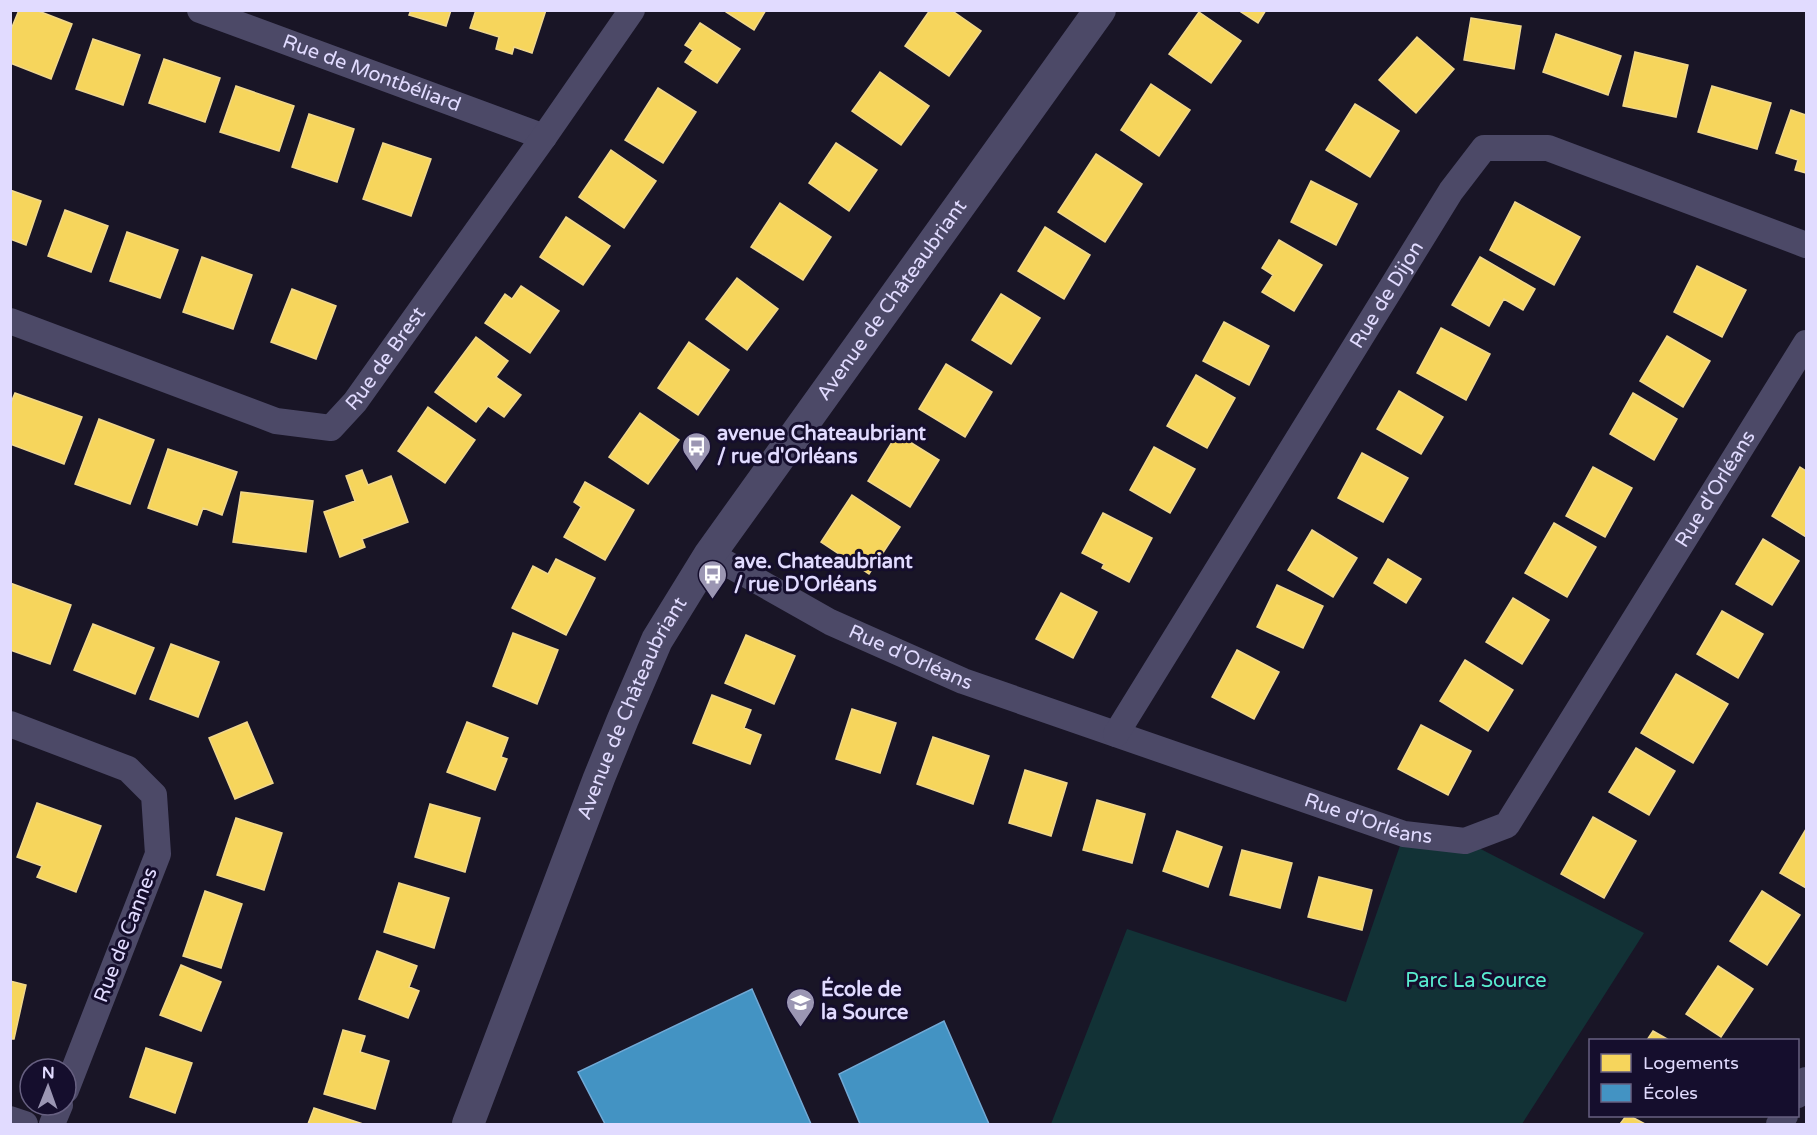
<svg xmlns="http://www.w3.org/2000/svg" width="1817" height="1135" font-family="'Varela Round',sans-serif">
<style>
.green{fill:#123236}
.homes{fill:#f6d55c;stroke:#f0d78d;stroke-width:1.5}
.schools{fill:#4393c3;stroke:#72a9d5;stroke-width:1.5}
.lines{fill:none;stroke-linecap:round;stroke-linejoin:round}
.minor{stroke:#4c4967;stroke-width:26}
.tertiary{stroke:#4c4967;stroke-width:32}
.labels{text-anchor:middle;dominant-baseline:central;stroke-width:6;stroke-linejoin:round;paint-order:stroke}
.street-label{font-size:20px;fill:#e1dbff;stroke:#150e2d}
.poi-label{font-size:20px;font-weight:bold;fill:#e1dbff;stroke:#150e2d;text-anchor:start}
.park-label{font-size:20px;fill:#59edd0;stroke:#150e2d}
</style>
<rect width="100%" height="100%" fill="#191526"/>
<path class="green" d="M1404,834l61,7 179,92 -122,191h-471l76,-195 219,73z"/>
<path class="homes" d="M19,10h17l36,14 -21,55 -41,-16v-31z
M411,10h40l-5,16 -37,-11z
M476,10h70l-14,43 -18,-6 -2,7 -16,-5 3,-12 -29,-9z
M723,10h43l-12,20z
M930,10h21l30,21 -32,45 -44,-30z
M1238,10h28l-8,13z
M1199,12l42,29 -30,42 -42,-29z
M1471,18l50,8 -7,43 -50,-9z
M700,23l40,26 -23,34 -32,-21 8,-12 -8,-5z
M1556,34l65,22 -13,39 -65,-23z
M1417,37l37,32 -38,44 -37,-33z
M93,39l47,16 -17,50 -47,-16z
M1635,52l53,13 -12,52 -53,-11z
M164,59l56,19 -15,44 -56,-19z
M880,72l49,34 -28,39 -49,-34z
M1151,84l39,26 -31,46 -38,-26z
M236,86l58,20 -15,45 -59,-19z
M1712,86l59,17 -14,46 -59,-17z
M658,88l38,24 -33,51 -38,-23z
M1355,104l44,27 -29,46 -44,-27z
M1791,110l15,5v58l-11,-3 3,-10 -22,-7z
M309,114l45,15 -17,53 -45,-15z
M383,143l48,16 -20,57 -48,-17z
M836,143l41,27 -28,41 -40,-28z
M611,150l45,31 -32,47 -45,-31z
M1096,154l46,30 -37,58 -47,-30z
M1311,181l46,23 -21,41 -45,-23z
M10,190l31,11 -15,44 -16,-6z
M1515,202l65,35 -26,48 -64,-35z
M780,203l51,34 -28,43 -52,-33z
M65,210l43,16 -17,46 -43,-16z
M566,217l44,29 -27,39 -43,-28z
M1045,227l45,28 -26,44 -46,-28z
M127,232l51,18 -18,48 -50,-17z
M1279,240l43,25 -28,46 -32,-19 11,-17 -11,-7z
M202,257l50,18 -19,54 -50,-17z
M1480,257l55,32 -12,21 -19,-11 -15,27 -37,-21z
M1697,266l49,24 -24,47 -48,-25z
M737,278l41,31 -31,41 -41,-31z
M521,286l38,25 -29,42 -45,-30 20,-29 7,5z
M292,289l44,17 -20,53 -45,-17z
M1001,294l39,24 -29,46 -39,-24z
M1224,322l45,24 -20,39 -46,-24z
M1441,328l49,26 -24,46 -49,-27z
M1667,336l43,25 -27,46 -43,-26z
M476,337l32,24 -12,16 25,18 -17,22 -16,-11 -12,16 -41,-30z
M689,342l40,28 -31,45 -40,-27z
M946,364l46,28 -27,45 -46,-28z
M1196,375l39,23 -28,50 -40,-22z
M1399,391l44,26 -22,37 -44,-25z
M15,393l67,24 -18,47 -54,-20v-39z
M1633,393l44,26 -23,41 -44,-26z
M428,407l47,33 -30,43 -47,-32z
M640,413l39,27 -31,44 -39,-27z
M99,419l55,21 -24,64 -55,-20z
M897,434l42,26 -29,47 -42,-26z
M1154,447l41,22 -25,44 -40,-23z
M168,449l69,23 -15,43 -19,-7 -6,17 -49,-17z
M1362,453l46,25 -25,44 -45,-24z
M1593,467l39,21 -27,49 -39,-21z
M1800,467l6,4v66l-34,-21z
M362,470l6,15 23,-9 17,46 -46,17 3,8 -25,10 -16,-45 31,-11 -9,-25z
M585,482l49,28 -29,50 -41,-23 17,-30 -7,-5z
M241,492l72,9 -7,51 -73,-10z
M852,495l48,32 -31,47 -48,-32z
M1103,513l49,25 -23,44 -27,-14 2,-4 -22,-11z
M1554,523l42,24 -29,50 -42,-24z
M1312,530l45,28 -24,39 -45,-27z
M1763,539l36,22 -27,44 -36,-21z
M556,559l39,19 -29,57 -54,-27 21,-42 15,8z
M1388,559l33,20 -15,24 -32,-20z
M10,583l61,22 -21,59 -40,-14z
M1277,585l46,21 -20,42 -46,-21z
M1061,593l36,19 -24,46 -37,-19z
M1513,598l36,22 -27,44 -36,-22z
M1722,611l41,23 -25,44 -41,-24z
M93,624l61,24 -19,46 -61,-24z
M513,633l45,17 -21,54 -44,-18z
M746,635l49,21 -21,48 -49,-21z
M171,644l48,18 -21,55 -48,-18z
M1237,650l42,22 -25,47 -42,-22z
M1465,660l48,30 -25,41 -48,-30z
M1676,674l52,30 -35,59 -52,-30z
M712,695l39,15 -7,18 17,7 -11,29 -57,-21z
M852,709l44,14 -16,50 -44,-14z
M247,722l26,61 -38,16 -26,-61z
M467,722l41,16 -7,19 6,2 -12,31 -48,-18z
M1421,725l50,26 -23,44 -50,-26z
M933,737l56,19 -16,48 -56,-20z
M1636,748l39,23 -26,44 -40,-23z
M1025,770l42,13 -16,53 -42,-13z
M1097,800l48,14 -13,49 -49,-13z
M37,803l64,23 -25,66 -39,-15 5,-11 -25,-9z
M430,804l50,14 -15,54 -50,-15z
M1593,817l43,24 -32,57 -43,-24z
M236,818l46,15 -18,57 -47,-15z
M1806,829v59l-26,-15z
M1177,831l45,16 -14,40 -45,-16z
M1242,850l50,13 -12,45 -50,-13z
M1319,877l53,13 -10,40 -54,-13z
M399,883l50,15 -15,50 -50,-16z
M205,891l37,13 -21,64 -38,-12z
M1762,891l38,24 -33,50 -37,-24z
M377,951l40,15 -8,21 10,4 -11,27 -49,-19z
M181,965l40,17 -20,49 -41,-16z
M1718,966l35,23 -32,48 -35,-23z
M10,981l16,4 -12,54h-4z
M343,1030l22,6 -5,16 29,9 -14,48 -51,-15z
M1653,1031l16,9h-22z
M146,1048l46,15 -17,50 -45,-16z
M314,1108l49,16h-55z
M1626,1116h4l15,8h-25z"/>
<path class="schools" d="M752,989l59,135h-209h3l-27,-52z
M944,1021l45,103h-129l-21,-50z"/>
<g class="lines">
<g class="minor">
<path id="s1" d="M200,10l344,127"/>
<path id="s2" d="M10,321l266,100 55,7 24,-26 189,-265 88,-127"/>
<path id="s3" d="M710,554l120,68 133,59 441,153 61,7 42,-16 299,-482"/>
<path d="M10,724l118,45 26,26 4,59 -92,236"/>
<path id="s4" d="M1116,734l335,-543 33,-43h64l258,97"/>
<path d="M1798,1095l8,-15"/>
<path d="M10,1119l15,5"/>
<path d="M52,1124l8,-19"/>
<path d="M1779,1124l6,-8"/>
</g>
<path class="tertiary" id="s5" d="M468,1124l131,-346 24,-59 34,-79 53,-86 390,-544"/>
</g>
<defs>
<symbol id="bus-pin" viewBox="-11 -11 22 30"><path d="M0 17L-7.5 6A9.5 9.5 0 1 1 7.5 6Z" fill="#9b96b3" stroke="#150e2d"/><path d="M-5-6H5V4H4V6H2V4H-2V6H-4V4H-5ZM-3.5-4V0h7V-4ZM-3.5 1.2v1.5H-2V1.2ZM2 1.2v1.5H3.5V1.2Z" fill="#fff"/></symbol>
<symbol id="school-pin" viewBox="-11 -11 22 30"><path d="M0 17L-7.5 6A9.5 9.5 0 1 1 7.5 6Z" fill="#9b96b3" stroke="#150e2d"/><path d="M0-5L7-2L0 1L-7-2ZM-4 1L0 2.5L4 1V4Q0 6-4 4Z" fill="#fff"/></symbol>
</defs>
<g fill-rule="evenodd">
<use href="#bus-pin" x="680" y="430" width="33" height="45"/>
<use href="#bus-pin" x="696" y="558" width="33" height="45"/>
<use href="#school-pin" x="784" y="986" width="33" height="45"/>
</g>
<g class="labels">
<g class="street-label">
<text stroke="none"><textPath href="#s1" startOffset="183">Rue de Montbéliard</textPath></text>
<text stroke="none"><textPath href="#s4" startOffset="516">Rue de Dijon</textPath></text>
<text stroke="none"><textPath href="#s5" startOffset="933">Avenue de Châteaubriant</textPath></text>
<text stroke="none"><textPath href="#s2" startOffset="428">Rue de Brest</textPath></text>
<text stroke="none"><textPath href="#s3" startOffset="1252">Rue d'Orléans</textPath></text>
<text stroke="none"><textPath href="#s3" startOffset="226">Rue d'Orléans</textPath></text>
<text stroke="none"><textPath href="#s5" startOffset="447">Avenue de Châteaubriant</textPath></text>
<text stroke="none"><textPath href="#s3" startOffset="712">Rue d'Orléans</textPath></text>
<text transform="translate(126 935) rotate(-69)">Rue de Cannes</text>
</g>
<g class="poi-label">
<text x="717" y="434">avenue Chateaubriant<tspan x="717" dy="23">/ rue d'Orléans</tspan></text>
<text x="734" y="562">ave. Chateaubriant<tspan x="734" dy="23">/ rue D'Orléans</tspan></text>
<text x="821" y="990">École de<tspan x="821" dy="23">la Source</tspan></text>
</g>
<g class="park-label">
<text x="1476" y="981">Parc La Source</text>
</g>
</g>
<rect width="1817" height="1135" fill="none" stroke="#e1dbff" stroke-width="24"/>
<rect x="1589" y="1039" width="210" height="78" fill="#150e2d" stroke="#676081" stroke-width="1.5"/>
<rect x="1601" y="1054" width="30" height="18" fill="#f6d55c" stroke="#676081" stroke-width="1.5"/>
<text x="1643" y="1069" font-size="18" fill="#e1dbff">Logements</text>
<rect x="1601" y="1084" width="30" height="18" fill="#4393c3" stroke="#676081" stroke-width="1.5"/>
<text x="1643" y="1099" font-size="18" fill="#e1dbff">Écoles</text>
<g transform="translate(48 1087) rotate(1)"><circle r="28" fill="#150e2d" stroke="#676081" stroke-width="1.5"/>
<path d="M0-4.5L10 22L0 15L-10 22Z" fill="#9b96b3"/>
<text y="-9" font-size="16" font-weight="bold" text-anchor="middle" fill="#e1dbff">N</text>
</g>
</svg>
